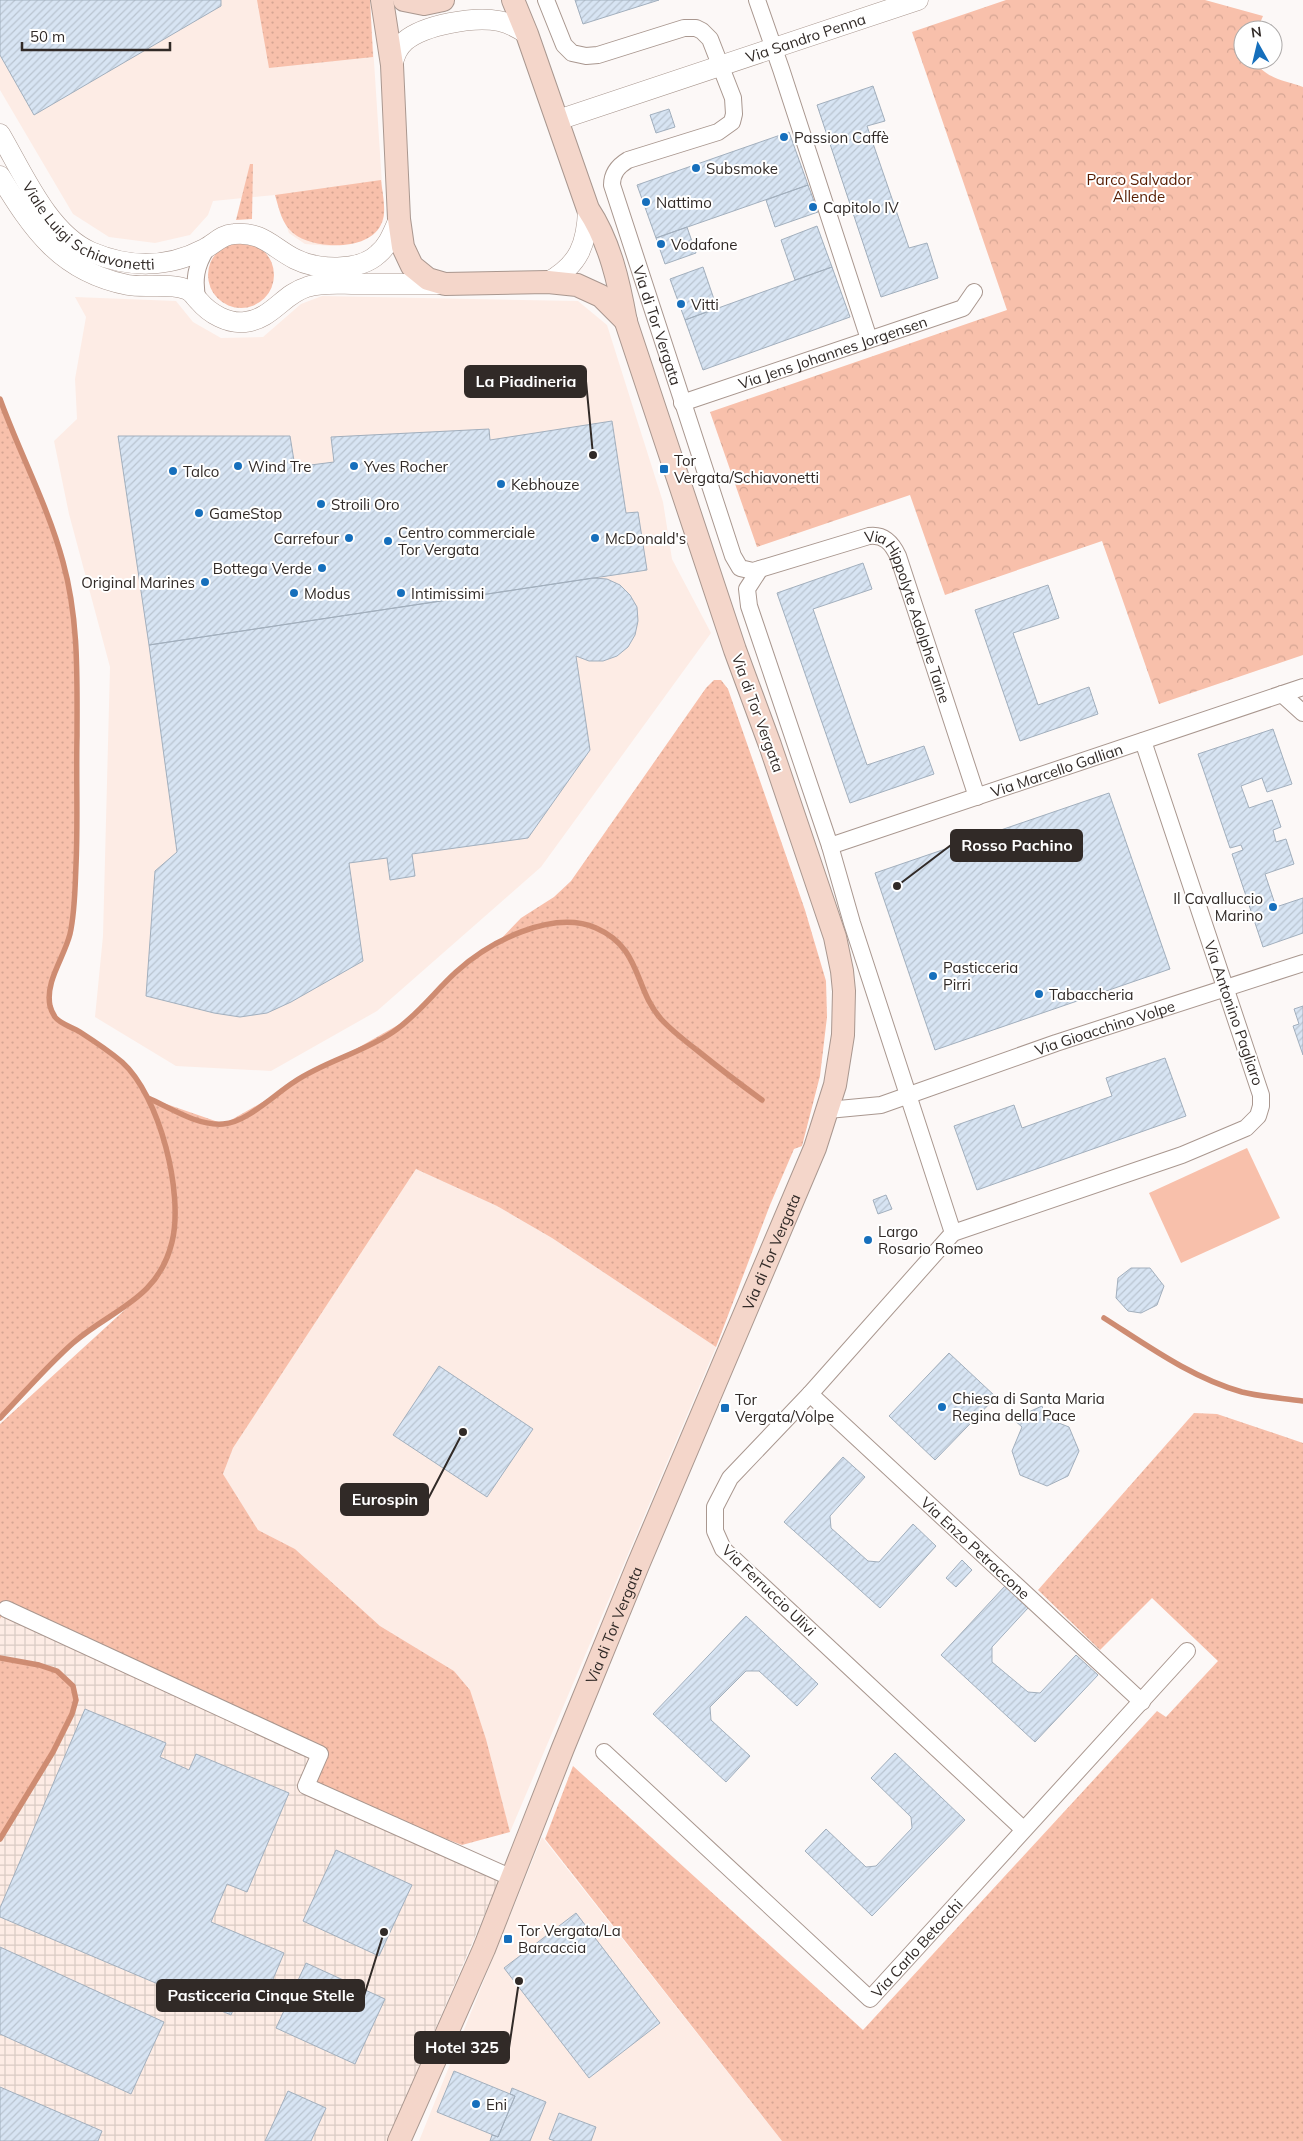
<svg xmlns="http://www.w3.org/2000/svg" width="1303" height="2141" font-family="Mulish,sans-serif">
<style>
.built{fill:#fdece5}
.industrial{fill:url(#industrial-grid)}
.grass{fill:url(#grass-dots)}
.forest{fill:url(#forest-crowns)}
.pitch{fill:#f8c0ab}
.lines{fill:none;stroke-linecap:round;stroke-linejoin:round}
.stream{stroke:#ce8c72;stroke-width:5.5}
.building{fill:url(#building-hatch);stroke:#a2afbd}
.minor-casing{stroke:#a9978f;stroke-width:18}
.tertiary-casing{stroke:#a9978f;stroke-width:21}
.secondary-casing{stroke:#a9978f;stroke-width:24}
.minor{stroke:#fff;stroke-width:16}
.tertiary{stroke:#fff;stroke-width:20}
.secondary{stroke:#f4d6ca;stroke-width:22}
.poi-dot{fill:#166fbc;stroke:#fff;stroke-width:2}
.labels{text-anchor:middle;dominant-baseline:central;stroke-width:4;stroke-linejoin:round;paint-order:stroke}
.street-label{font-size:15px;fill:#312a27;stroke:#fff}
.poi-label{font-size:15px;fill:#312a27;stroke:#fff;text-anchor:start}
.park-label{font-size:15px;fill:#581c00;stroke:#fff}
.leader{fill:none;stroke:#312a27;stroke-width:2}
.callout-dot{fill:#312a27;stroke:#fff;stroke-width:2}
.callout{fill:#312a27;stroke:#312a27;stroke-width:2}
.callout-label{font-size:16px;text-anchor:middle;font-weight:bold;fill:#fff}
</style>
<defs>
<pattern id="industrial-grid" width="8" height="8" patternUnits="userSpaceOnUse" patternTransform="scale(1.25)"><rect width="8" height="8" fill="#fdece5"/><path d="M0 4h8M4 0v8" fill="none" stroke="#d9cbc4"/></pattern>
<pattern id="grass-dots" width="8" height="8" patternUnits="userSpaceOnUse" patternTransform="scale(1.25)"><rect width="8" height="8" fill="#f8c0ab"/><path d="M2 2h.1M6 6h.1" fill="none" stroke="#d5a593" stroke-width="1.8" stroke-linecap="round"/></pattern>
<pattern id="forest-crowns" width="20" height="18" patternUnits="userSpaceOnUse" patternTransform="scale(1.25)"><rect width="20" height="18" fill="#f8c0ab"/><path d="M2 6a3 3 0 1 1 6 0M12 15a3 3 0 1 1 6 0" fill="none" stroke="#d5a593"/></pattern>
<pattern id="building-hatch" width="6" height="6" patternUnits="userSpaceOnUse" patternTransform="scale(1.25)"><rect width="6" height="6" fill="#d7e4f3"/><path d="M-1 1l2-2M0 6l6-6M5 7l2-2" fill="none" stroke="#b9c4d0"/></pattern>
</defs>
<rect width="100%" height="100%" fill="#fcf8f7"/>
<path class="built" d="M0,0h370l14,215 -1,7 -22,19 -30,5 -26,-2 -16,-11 -14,-38 -62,6 -5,14 -18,20 -35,8 -46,-6 -36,-23 -73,-124z
M322,296l256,5 29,24 56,177 9,57 39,74 -170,234 -164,144 -106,60 -95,-5 -81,-49 8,-81 7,-269 -41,-153 -15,-73 23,-22 -2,-40 11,-62 -11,-20 101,4 17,21 28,16 42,-1 38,-33z
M416,1168l81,38 55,32 164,109 -206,485 -24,-93 -16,-49 -16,-19 -74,-45 -85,-77 -37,-19 -35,-56 10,-26z
M542,1837l240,304h-363z"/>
<path class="industrial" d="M6,1609l314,145 -14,32 196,88 -115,267h-387v-302l53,-87 19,-38 -72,-56v-39z"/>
<path class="grass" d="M257,0h113l3,57 -104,11z
M250,164h3l-1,55 -16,1z
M381,180c1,12 6,30 1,42 -10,30 -69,28 -89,11 -11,-9 -14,-24 -18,-38z
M208 275a33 33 0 1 1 66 0a33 33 0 1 1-66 0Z
M0,399l59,150 10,36 6,40 3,43 -4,224 -5,46 -18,47v24l5,9 34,21 32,23 15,18 12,18 75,26 188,-107 45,-46 21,-16 17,-10 26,-27 33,-21 17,-16 135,-193 8,-8h7l7,9 77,221 21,71 1,36 -7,59 -18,70 -8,3 -24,56 -54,142 -164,-109 -55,-32 -81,-37 -183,279 -10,26 35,56 37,19 85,77 74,45 16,19 16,49 24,93 -48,13 -156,-59 14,-32 -314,-145 -6,10v-195l129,-118c-52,23 -90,72 -129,112z
M1194,1413l23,1 86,29v698h-521l-237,-302 28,-73 290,264 294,-319 9,6 52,-56 -66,-63 -52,52 -62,-60z
M0,1658l39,7 18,6 16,15 3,14 -4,14 -19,38 -53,87z"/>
<path class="forest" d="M1006,0h199l58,16 -6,14h-14v30h12c8,18 31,21 48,27v568l-144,49 -57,-163 -157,54 -35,-100 -153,52 -47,-135 297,-102 -95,-278z"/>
<path class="pitch" d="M1247,1148l33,70 -99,45 -32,-70z"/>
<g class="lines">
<path class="stream" d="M0,399c20,55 48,107 63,163 16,58 14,116 14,174 -1,43 1,86 -1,129 -1,23 -1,47 -6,69 -6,24 -25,47 -20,72 1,4 3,8 5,11 5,7 17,10 25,15 14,9 29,19 42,30 38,34 62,132 50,180 -14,58 -60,67 -99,101 -26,23 -49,50 -73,75
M148,1098c23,10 49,28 75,26 23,-1 52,-30 71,-42 31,-21 68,-29 99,-50 25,-17 42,-41 63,-60 33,-30 96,-63 140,-44 46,20 38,61 65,91 11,12 24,22 37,32 21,17 42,33 64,49
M1104,1318c44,28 88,60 138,74 20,5 41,6 61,9
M0,1658l39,7 18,6 16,15 3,14 -4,14 -19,38 -53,87"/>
</g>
<path class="building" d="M0,0h221v6l-187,109 -34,-60z
M575,0h84l-76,24z
M873,86l12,35 -18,5 42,122 18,-5 11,35 -57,19 -64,-192z
M669,109l6,18 -19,6 -6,-18z
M789,132l19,53 -152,53 -19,-53z
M808,185l10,27 -43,15 -9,-27z
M817,226l15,41 -37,13 -14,-40z
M687,227l9,26 -31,11 -9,-26z
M703,267l14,41 -32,12 -15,-41z
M832,267l18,50 -147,53 -18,-50z
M612,421l14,92 12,-1 9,58 -498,75 -31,-209h172l5,31 39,-5 -3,-25 158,-8 1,11z
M863,563l9,26 -59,20 54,156 57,-19 10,28 -84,29 -73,-210z
M593,578l14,1 13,6 10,10 7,12 1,14 -3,14 -7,12 -11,9 -14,5h-14l-13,-5 14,94 -62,88 -116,16 3,22 -25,4 -3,-22 -38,5 14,98 -72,41 -24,11 -27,4 -26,-4 -68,-17 9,-125 22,-19 -28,-207z
M1048,585l11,33 -46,15 25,72 51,-18 9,27 -78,27 -45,-131z
M1273,729l19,55 -25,8 -5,-14 -21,8 8,22 23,-8 9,27 -8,3 3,12 10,-3 8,25 -29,10 11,33 27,-9v35l-40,14 -31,-93 11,-4 -2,-5 -11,3 -32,-94z
M1109,793l61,176 -235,81 -60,-177z
M1303,1006v49l-10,-29 6,-2 -5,-15z
M1165,1058l21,58 -209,74 -23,-64 60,-21 8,23 90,-32 -6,-18z
M886,1195l6,14 -14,5 -5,-14z
M1131,1268h19l14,18 -7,19 -16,8 -13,-2 -12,-13 2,-20z
M949,1353l47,44 -61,63 -46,-44z
M439,1366l94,63 -46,68 -94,-62z
M1042,1406l4,12 23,9 10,24 -11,25 -21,10 -27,-11 -8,-24 10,-24 -9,-8z
M843,1457l22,20 -35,39 1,12 37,33 11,1 34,-38 23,22 -56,62 -96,-86z
M962,1560l10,10 -16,17 -10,-9z
M1005,1586l23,22 -36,39v15l36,30 12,1 36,-38 22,20 -63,67 -94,-87z
M746,1616l72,68 -21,22 -38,-35h-13l-36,36 1,13 39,36 -24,26 -73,-68z
M85,1709l81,34 -6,14 29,13 7,-16 93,39 -42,99 -20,-8 -16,38 73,31 -24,57 -23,-9 -6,14 -231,-98v-9z
M895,1753l70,67 -93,96 -67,-65 21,-22 40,38 10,-1 36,-38 -1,-11 -40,-39z
M336,1850l76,35 -33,71 -76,-35z
M576,1913l84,110 -71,55 -85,-110z
M0,1947l164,75 -33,72 -131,-60z
M306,1963l79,36 -30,65 -79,-36z
M454,2071l61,25 -17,41 -61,-25z
M0,2087l102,44 -4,10h-98z
M512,2088l34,14 -16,39h-40l2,-6 6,2 17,-41 -5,-2z
M288,2091l38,17 -15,33h-46z
M559,2113l37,14 -5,14h-36l-6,-2z"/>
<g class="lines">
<defs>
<g id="minor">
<path id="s1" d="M546,0l18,45 8,8 14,3 12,-1 86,-27h12l6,3 8,8 23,59 1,16 -2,8 -14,10 -90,28c-10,6 -16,13 -16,25l121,371 7,12 13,3 116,-35c15,-2 23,7 29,20l79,241"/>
<path d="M757,0l24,69 88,270"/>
<path d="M198,301c-5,-21 -2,-36 9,-53"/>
<path id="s2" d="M682,403l281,-95 11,-16"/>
<path d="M760,569l-13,20 2,17 81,240 22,77 101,310"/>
<path d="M1282,694l21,19"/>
<path id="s3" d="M830,846l473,-159"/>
<path id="s4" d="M828,1110l53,-5 175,-62 247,-80"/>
<path id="s5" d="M810,1394l332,308"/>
<path d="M6,1609l314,145 -14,32 206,92"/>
<path id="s6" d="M604,1752l266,247 317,-348"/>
<path d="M1023,1829l-300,-280 -8,-18v-24l15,-29 80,-84 143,-161 229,-78 64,-27 12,-12 3,-10v-11l-118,-354"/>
</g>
<g id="tertiary">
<path d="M392,65c3,-9 5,-17 13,-24 19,-16 69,-25 94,-20 10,2 19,7 28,13"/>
<path id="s7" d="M558,120l360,-120"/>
<path id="s8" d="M0,134c23,39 48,99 91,118 38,16 77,16 113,-3 11,-5 16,-14 30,-15 28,-3 39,14 61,25 22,11 64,13 83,-5 11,-9 15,-22 21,-35"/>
<path d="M0,176c33,54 61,96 128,109 17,3 42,-2 57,4 7,2 9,7 14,12 11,13 29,23 46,21 27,-3 38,-28 62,-35 15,-5 33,-3 49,-3 29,0 58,0 87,0"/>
<path d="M548,282c31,-17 39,-38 40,-73"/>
</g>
<g id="secondary">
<path d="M382,0l10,65 7,154 4,28 9,19 16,13 17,5 103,-2 29,3 24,11 25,25"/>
<path d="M404,0l20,4 19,-4"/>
<path id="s9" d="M399,2141l85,-192 79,-201 75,-183 177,-417 20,-63 8,-50 1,-44 -2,-20 -7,-34 -65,-192 -35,-95 -109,-328c-7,-39 -16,-80 -38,-113l-61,-175 -14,-34"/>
</g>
</defs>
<use href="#minor" class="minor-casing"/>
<use href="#tertiary" class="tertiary-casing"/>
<use href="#secondary" class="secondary-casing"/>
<use href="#minor" class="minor"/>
<use href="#tertiary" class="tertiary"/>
<use href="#secondary" class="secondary"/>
</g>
<g class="poi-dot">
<circle cx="784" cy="137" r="5"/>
<circle cx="696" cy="168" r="5"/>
<circle cx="646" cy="202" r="5"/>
<circle cx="813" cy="207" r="5"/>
<circle cx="661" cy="244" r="5"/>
<circle cx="681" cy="304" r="5"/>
<circle cx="238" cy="466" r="5"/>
<circle cx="354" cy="466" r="5"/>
<rect x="659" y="464" width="10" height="10" rx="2.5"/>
<circle cx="173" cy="471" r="5"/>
<circle cx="501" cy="484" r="5"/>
<circle cx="321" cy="504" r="5"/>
<circle cx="199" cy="513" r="5"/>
<circle cx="349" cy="538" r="5"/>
<circle cx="595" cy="538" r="5"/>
<circle cx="388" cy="541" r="5"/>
<circle cx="322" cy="568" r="5"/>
<circle cx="205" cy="582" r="5"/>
<circle cx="294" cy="593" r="5"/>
<circle cx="401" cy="593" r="5"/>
<circle cx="1273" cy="907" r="5"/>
<circle cx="933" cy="976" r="5"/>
<circle cx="1039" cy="994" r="5"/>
<circle cx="868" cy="1240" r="5"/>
<circle cx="942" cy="1407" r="5"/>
<rect x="720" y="1403" width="10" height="10" rx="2.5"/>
<rect x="503" y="1934" width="10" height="10" rx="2.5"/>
<circle cx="476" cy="2104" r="5"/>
</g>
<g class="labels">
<g class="street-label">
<text stroke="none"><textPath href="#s7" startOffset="261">Via Sandro Penna</textPath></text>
<text stroke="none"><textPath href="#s8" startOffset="136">Viale Luigi Schiavonetti</textPath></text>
<text stroke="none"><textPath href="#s1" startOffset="584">Via di Tor Vergata</textPath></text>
<text stroke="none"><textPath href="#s2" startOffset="159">Via Jens Johannes Jorgensen</textPath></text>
<text stroke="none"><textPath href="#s1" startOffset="1069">Via Hippolyte Adolphe Taine</textPath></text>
<text transform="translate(758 713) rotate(70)">Via di Tor Vergata</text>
<text stroke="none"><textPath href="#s3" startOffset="239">Via Marcello Gallian</textPath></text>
<text transform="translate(1234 1013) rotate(71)">Via Antonino Pagliaro</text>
<text stroke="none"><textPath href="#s4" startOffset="290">Via Gioacchino Volpe</textPath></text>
<text stroke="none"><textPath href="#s9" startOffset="964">Via di Tor Vergata</textPath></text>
<text stroke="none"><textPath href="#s5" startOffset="226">Via Enzo Petraccone</textPath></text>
<text transform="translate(769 1590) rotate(44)">Via Ferruccio Ulivi</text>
<text stroke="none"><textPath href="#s9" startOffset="559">Via di Tor Vergata</textPath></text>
<text stroke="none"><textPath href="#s6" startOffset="432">Via Carlo Betocchi</textPath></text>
</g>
<g class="poi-label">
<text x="794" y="137">Passion Caffè</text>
<text x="706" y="168">Subsmoke</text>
<text x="656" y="202">Nattimo</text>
<text x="823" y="207">Capitolo IV</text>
<text x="671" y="244">Vodafone</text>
<text x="691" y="304">Vitti</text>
<text x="674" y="460">Tor<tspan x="674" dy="17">Vergata/Schiavonetti</tspan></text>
<text x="248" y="466">Wind Tre</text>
<text x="364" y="466">Yves Rocher</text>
<text x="183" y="471">Talco</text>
<text x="511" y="484">Kebhouze</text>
<text x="331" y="504">Stroili Oro</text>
<text x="209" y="513">GameStop</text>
<text x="398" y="532">Centro commerciale<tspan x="398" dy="17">Tor Vergata</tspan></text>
<text x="339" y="538" text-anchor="end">Carrefour</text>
<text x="605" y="538">McDonald's</text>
<text x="312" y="568" text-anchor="end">Bottega Verde</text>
<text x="195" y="582" text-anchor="end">Original Marines</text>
<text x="304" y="593">Modus</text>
<text x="411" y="593">Intimissimi</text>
<text x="1263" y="898" text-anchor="end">Il Cavalluccio<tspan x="1263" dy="17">Marino</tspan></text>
<text x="943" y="967">Pasticceria<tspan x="943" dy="17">Pirri</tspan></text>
<text x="1049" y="994">Tabaccheria</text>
<text x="878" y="1231">Largo<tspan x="878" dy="17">Rosario Romeo</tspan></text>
<text x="952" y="1398">Chiesa di Santa Maria<tspan x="952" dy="17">Regina della Pace</tspan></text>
<text x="735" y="1399">Tor<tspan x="735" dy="17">Vergata/Volpe</tspan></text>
<text x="518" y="1930">Tor Vergata/La<tspan x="518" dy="17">Barcaccia</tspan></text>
<text x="486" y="2104">Eni</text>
</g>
<g class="park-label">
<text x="1139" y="179">Parco Salvador<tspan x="1139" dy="17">Allende</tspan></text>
</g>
</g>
<path class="leader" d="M593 455L586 381M897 886L951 845M463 1432L428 1499M384 1932L364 1996M519 1981L509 2048"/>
<g class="callout-dot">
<circle cx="593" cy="455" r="5"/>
<circle cx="897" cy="886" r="5"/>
<circle cx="463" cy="1432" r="5"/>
<circle cx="384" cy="1932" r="5"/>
<circle cx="519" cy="1981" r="5"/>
</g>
<g class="callout">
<rect x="465" y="366" width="121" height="31" rx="5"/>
<rect x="951" y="830" width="131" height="31" rx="5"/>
<rect x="341" y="1484" width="87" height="31" rx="5"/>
<rect x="157" y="1980" width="207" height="31" rx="5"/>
<rect x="415" y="2032" width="94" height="31" rx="5"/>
</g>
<g class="callout-label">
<text x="526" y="387">La Piadineria</text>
<text x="1017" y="851">Rosso Pachino</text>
<text x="385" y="1505">Eurospin</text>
<text x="261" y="2001">Pasticceria Cinque Stelle</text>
<text x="462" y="2053">Hotel 325</text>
</g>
<g transform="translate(1258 45) rotate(352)"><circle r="24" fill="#ffffff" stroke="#adaaa9"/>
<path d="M0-4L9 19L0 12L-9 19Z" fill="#166fbc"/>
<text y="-8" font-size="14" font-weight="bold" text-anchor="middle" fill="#312a27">N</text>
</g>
<path d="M22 42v8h148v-8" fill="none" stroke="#312a27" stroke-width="2.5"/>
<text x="30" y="42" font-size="15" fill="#312a27" stroke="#ffffff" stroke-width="4" paint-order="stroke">50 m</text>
</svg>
